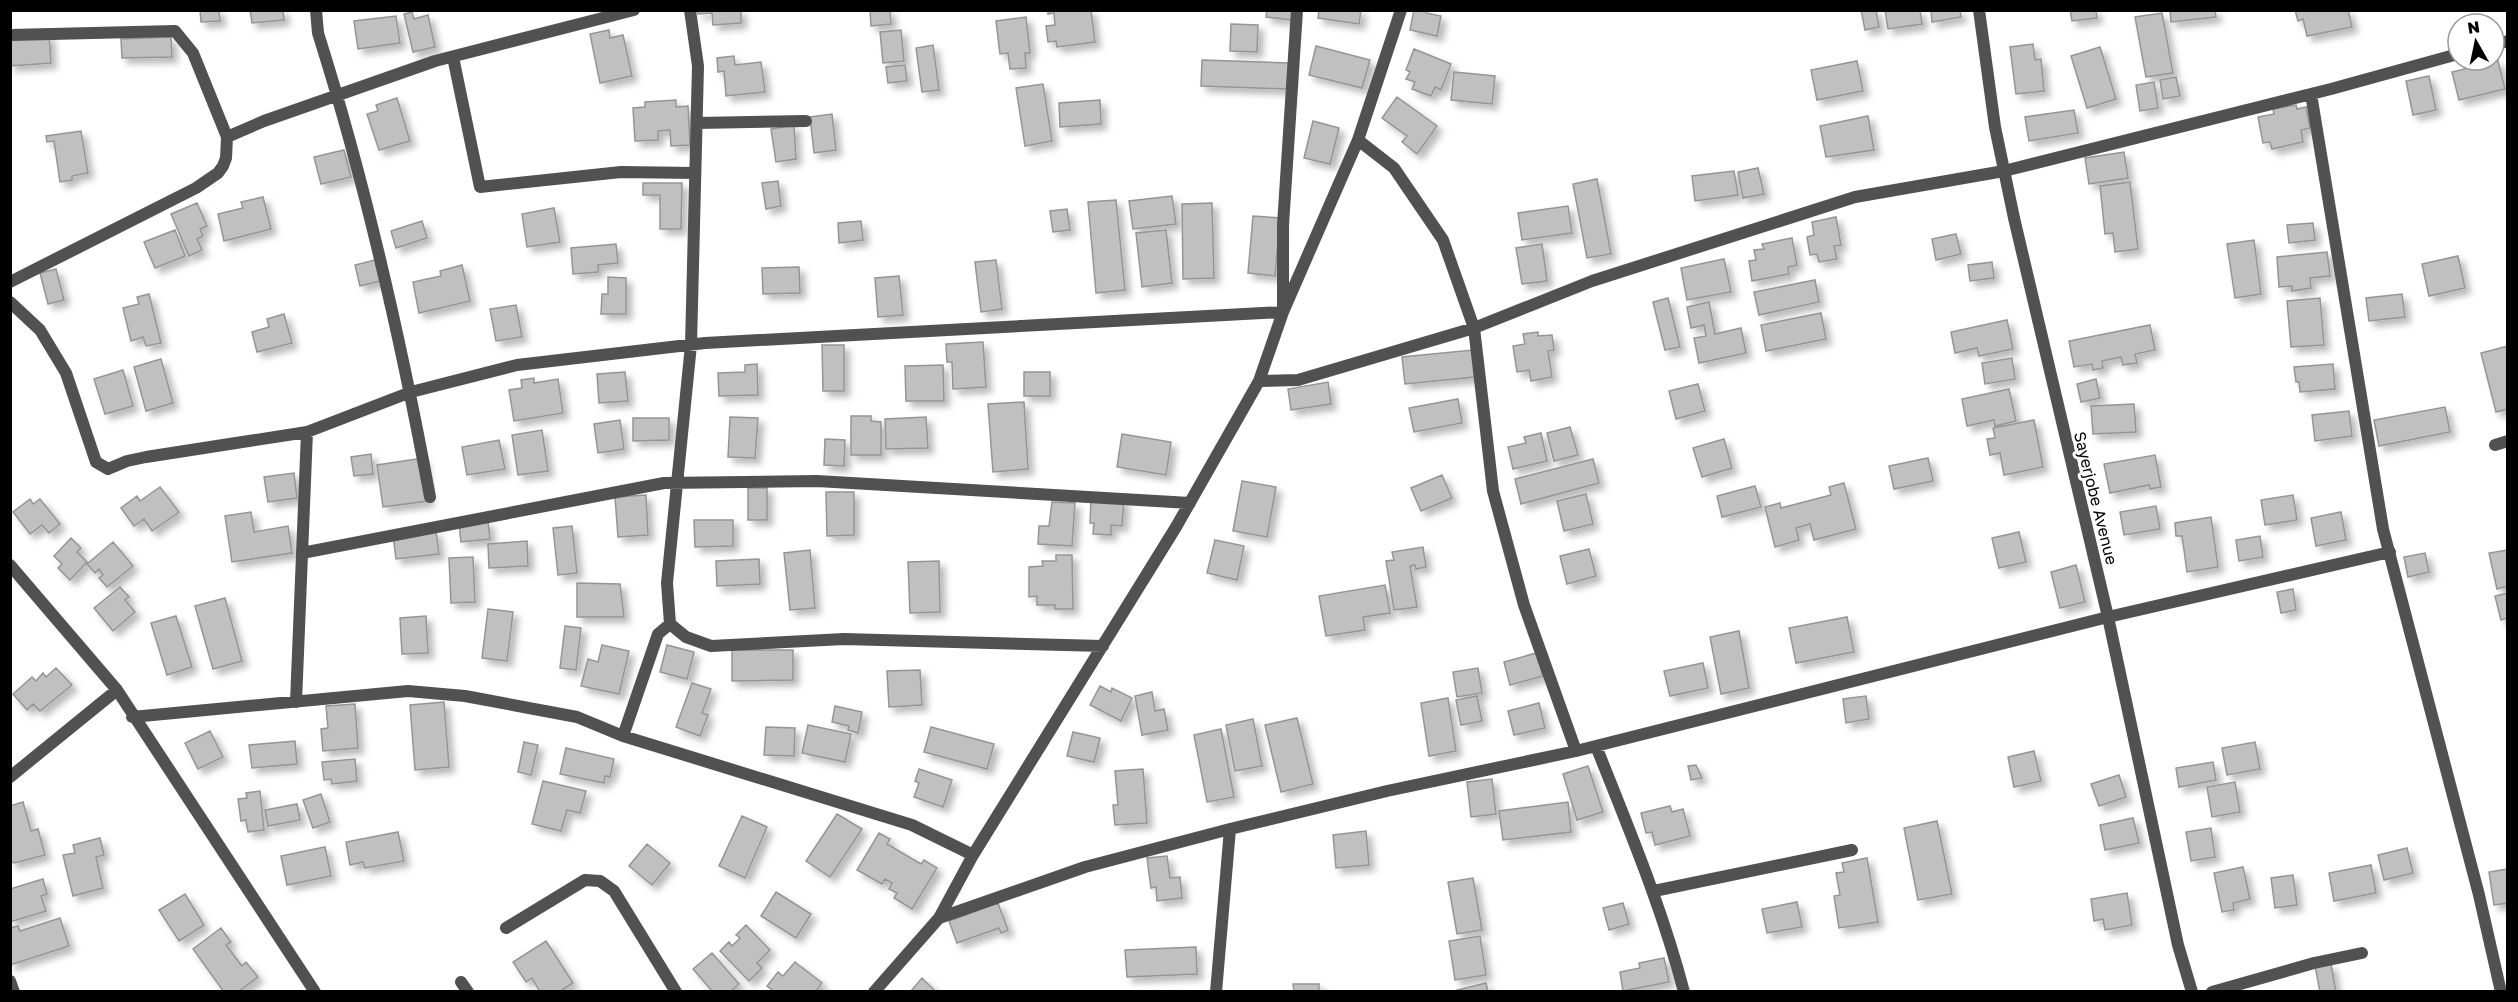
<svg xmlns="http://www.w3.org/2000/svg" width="2518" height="1002" font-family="'Golos Text',sans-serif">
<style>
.building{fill:#c0c0c0;stroke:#959595;stroke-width:1.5;filter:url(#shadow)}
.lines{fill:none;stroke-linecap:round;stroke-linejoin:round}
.minor{stroke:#515151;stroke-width:12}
.tertiary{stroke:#515151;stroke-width:12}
.labels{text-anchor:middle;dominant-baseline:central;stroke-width:6;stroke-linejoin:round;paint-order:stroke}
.street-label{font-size:16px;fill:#000;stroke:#fff}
</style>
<defs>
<filter id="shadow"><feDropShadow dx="5.5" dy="5.5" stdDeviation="3" flood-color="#0004"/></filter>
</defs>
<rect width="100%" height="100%" fill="#fff"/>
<path class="building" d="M200,10h19l1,11 -19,1z
M250,10h33l1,10 -32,3z
M697,10h44v13l-28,2 -1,-12 -14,1z
M870,10h20l1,14 -20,2z
M1048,10h43l4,32 -38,5 -1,-6 -8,1 -2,-16 9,-1 -1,-12 -6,1z
M1267,10h26l-1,10 -26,-3z
M1319,10h42l-2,14 -41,-6z
M1414,10h12v3l15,3 -4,20 -27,-6z
M1861,10h15l3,17 -14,3z
M1885,10h35l2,14 -34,5z
M1931,10h29l1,7 -29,5z
M2070,10h26l1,8 -25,3z
M2170,10h45l1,7 -45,5z
M2295,10h53l4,17 -45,9 -4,-17 -5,2z
M412,12l2,7 14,-4 7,32 -22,5 -9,-38z
M2162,13l11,60 -27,4 -11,-60z
M396,16l4,27 -42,6 -4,-28z
M1026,17l4,36h-5l1,15 -16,1 -2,-16 -8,1 -4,-33z
M1231,24l27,1 -1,27 -27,-1z
M609,30l1,8 13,-3 9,41 -32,7 -10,-49z
M901,30l3,31 -21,2 -3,-31z
M49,34l2,29 -41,3v-28z
M171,37l1,20 -50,1 -1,-19z
M2033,44l2,16 6,-1 3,32 -28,3 -6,-47z
M933,45l6,45 -17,2 -6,-44z
M1316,46l54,14 -8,28 -53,-13z
M2100,47l16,52 -29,9 -16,-52z
M1414,49l37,15 -10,26 -6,-3 -4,9 -19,-7 3,-7 -9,-3 4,-7 -4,-2z
M734,56l1,9 26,-3 4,30 -39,4 -2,-25 -6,1 -1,-14z
M1202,60l86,3 -1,26 -86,-3z
M1857,61l6,30 -46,9 -6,-30z
M2498,61l7,28 -46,11 -7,-28z
M905,65l2,16 -19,2 -2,-16z
M1454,72l41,4 -3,28 -41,-4z
M2429,76l7,34 -23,5 -7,-34z
M2176,77l4,19 -17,3 -3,-19z
M2154,82l4,26 -18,3 -4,-26z
M1043,84l9,57 -27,5 -9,-58z
M1397,97l40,29 -20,28 -15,-12 5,-6 -25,-18z
M397,98l13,43 -31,9 -12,-36 11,-3 -2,-6z
M676,100v7l12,-1 2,39 -19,1 -1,-16 -12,1v9l-23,1 -2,-33 12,-1v-5z
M1100,100l1,24 -41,3 -1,-24z
M2296,105l1,4 9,-2 4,21 -9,2 2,12 -31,7 -2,-7 -7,1 -5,-26 16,-3 -1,-5z
M2074,110l4,23 -49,8 -4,-24z
M832,114l4,36 -22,3 -4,-36z
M1868,116l6,34 -48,7 -6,-31z
M1313,121l26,7 -9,36 -26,-6z
M794,125l2,34 -20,3 -5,-33z
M81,131l7,42 -16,3v4l-12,2 -6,-41 -7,1 -1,-6z
M344,150l7,27 -30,7 -7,-27z
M2124,152l4,26 -39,6 -4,-26z
M1758,168l6,26 -21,4 -5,-26z
M1734,171l4,24 -43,6 -3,-25z
M1597,179l14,75 -24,4 -14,-74z
M778,181l3,25 -15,3 -4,-26z
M2130,182l8,67 -23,3 -2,-19 -8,1 -5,-48z
M643,183h39l-1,46h-21v-34h-17z
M1172,196l4,28 -43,5 -4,-28z
M263,197l8,32 -47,12 -6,-27 25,-6 -2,-6z
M1116,200l9,90 -29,3 -8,-91z
M197,203l10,23 -7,3 3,7 -6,3 5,11 -13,6 -18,-42z
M1212,203l2,75 -31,1 -1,-75z
M1568,206l4,27 -50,7 -4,-27z
M554,208l6,34 -33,5 -5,-33z
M1067,209l3,21 -17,2 -3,-21z
M1253,216l27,2 -5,58 -27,-3z
M1836,217l5,28 -7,1 3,13 -18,3 -2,-8 -7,1 -3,-18 7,-2 -2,-13z
M422,221l5,17 -31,10 -5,-17z
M861,221l2,19 -24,3 -1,-20z
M2313,223l2,17 -26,3 -2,-18z
M175,230l10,26 -30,12 -11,-26z
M1166,230l6,53 -30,4 -6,-54z
M1956,234l5,20 -25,6 -4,-21z
M1792,238l5,27 -9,2 1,7 -37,7 -3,-20 7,-1 -2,-10 10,-1 -2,-5z
M2254,240l7,54 -26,4 -8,-54z
M616,244l2,19 -20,2v7l-25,2 -2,-26z
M1542,244l5,37 -25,3 -6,-36z
M2327,252l3,24 -20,2 1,10 -19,3v-5l-13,1 -2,-30z
M2458,256l7,32 -36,8 -7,-32z
M1724,259l7,33 -44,8 -6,-32z
M375,260l5,21 -20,5 -5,-21z
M996,260l6,49 -21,3 -6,-50z
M1992,262l2,16 -24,3 -2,-16z
M462,265l8,36 -51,12 -6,-31 28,-6 -1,-5z
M799,267l1,26 -37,1 -1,-26z
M56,269l8,31 -16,4 -8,-31z
M899,276l4,39 -25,2 -3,-39z
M608,277l18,1v36h-25l1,-20h6z
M1815,280l4,22 -60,13 -5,-23z
M149,294l12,49 -15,3 -3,-9 -12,4 -8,-33 16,-4 -2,-7z
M2402,294l3,23 -36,4 -3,-23z
M1668,298l12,49 -15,3 -12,-48z
M2320,298l4,47 -33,2 -4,-46z
M1709,302l6,32 26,-6 5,25 -47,10 -5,-25 12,-2 -2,-11 -13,3 -4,-21z
M516,305l6,32 -26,4 -6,-32z
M1821,313l5,26 -60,12 -5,-26z
M284,314l8,29 -35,9 -5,-20 17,-5 -2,-8z
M2007,320l6,29 -34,7 -2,-8 -22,5 -4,-21z
M2150,325l5,25 -20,4 2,9 -14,2 -2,-8 -19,4 1,7 -10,2 -1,-6 -18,3 -5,-26z
M1538,332v4l14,-1 2,15 -6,1 4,26 -21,4 -2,-11 -12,2 -4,-26 12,-2 -2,-10z
M983,342l3,45 -33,2 -1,-27h-5l-1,-18z
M822,345h22v46h-21z
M2508,346v63l-12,3 -15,-59z
M1473,350l2,27 -70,7 -3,-27z
M2012,358l3,21 -30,5 -3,-21z
M161,359l12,44 -27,8 -12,-44z
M757,364l1,31 -39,1 -1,-23 27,-1v-7z
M2333,364l2,25 -35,3 -1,-10h-3l-2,-15z
M943,365l1,36h-38l-1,-35z
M123,370l10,36 -28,8 -11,-35z
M625,372l3,29 -29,2 -2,-29z
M1024,372h26v24h-26z
M534,378v5l24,-4 5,34 -49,8 -5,-31 13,-2 -1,-8z
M2096,379l4,19 -19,4 -4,-18z
M1328,382l3,22 -40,6 -3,-21z
M1698,384l7,27 -29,8 -7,-28z
M2009,389l7,32 -21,5 -1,-6 -27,6 -5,-27z
M1458,399l4,24 -48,9 -5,-24z
M1024,402l4,67 -35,3 -5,-68z
M2134,404l2,28 -43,2 -2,-28z
M2445,407l5,25 -71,14 -5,-26z
M2349,411l3,25 -37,5 -3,-26z
M851,416h20v5l10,1v33h-30z
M730,417l28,1 -3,40 -27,-1z
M926,417l2,31 -42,1 -1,-30z
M633,418h36v22l-36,1z
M620,420l4,29 -26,4 -4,-29z
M2034,420l9,47 -39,8 -4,-22 -10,2 -3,-16 8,-1 -2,-10z
M1570,427l8,28 -24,6 -7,-28z
M542,430l6,41 -30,4 -6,-40z
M1541,433l6,28 -34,8 -5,-22 18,-4 -2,-6z
M1122,434l49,8 -5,33 -49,-8z
M825,439l20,1 -1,26 -20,-1z
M1724,439l8,29 -30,9 -9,-29z
M499,440l6,29 -38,6 -5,-28z
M371,454l2,20 -19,2 -3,-19z
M2155,455l6,32 -11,2 -1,-4 -39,8 -6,-29z
M423,458l5,43 -45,6 -6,-42z
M1928,458l5,23 -39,8 -5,-23z
M1593,459l6,24 -78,21 -6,-25z
M294,473l3,25 -29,4 -4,-25z
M1442,475l10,23 -31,13 -10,-23z
M1242,481l34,6 -9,50 -34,-6z
M1844,483l12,46 -42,11 -4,-16 -14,4 3,12 -24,7 -10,-40 15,-4 1,5 50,-13 -2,-8z
M1755,486l6,21 -39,10 -5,-21z
M160,487l19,25 -27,19 -8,-12 -10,7 -13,-18 16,-12 3,5z
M748,488h19v32h-19z
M826,492h28v43l-27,1z
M1586,494l7,30 -29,7 -7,-30z
M646,495l2,40 -30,2 -3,-40z
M2293,495l4,25 -32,5 -4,-25z
M1091,498l33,2 -2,26 -11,-1v10l-18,-1 1,-11h-4z
M30,499l3,5 7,-5 20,25 -11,9 -7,-8 -12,9 -17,-22z
M1052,502l23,1 -3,43 -34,-2 1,-18h10z
M2156,506l4,23 -36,6 -4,-23z
M251,512l3,20 34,-6 4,27 -60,9 -7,-46z
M2341,512l5,28 -30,6 -5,-28z
M2211,517l7,50 -31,5 -5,-36h-6l-1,-13z
M694,520h39v26l-38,1z
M488,521l2,18 -29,3 -2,-18z
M572,526l5,47 -19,2 -5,-47z
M436,531l3,23 -43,5 -3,-23z
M2019,532l7,30 -27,6 -7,-30z
M2260,536l3,21 -24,4 -3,-21z
M71,538l10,10 -4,4 10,10 -17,18 -12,-12 4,-4 -8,-8z
M1215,540l29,6 -7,34 -30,-7z
M527,541l1,25 -39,2 -1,-24z
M113,542l20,24 -26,21 -8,-9 4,-3 -4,-6 -4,4 -8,-9z
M1423,547l3,20 -10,2 -1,-4 -5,1 7,41 -23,3 -8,-49 8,-1 -2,-8z
M1589,549l7,27 -29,8 -7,-28z
M810,550l5,58 -25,2 -6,-57z
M2508,550v36l-11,3 -8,-36z
M2425,553l4,19 -21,5 -4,-20z
M1056,555h16l1,54h-18v-4h-18v-9l-8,1v-30l14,-1 -1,-5h14z
M473,557l2,45 -24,1 -2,-45z
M759,559l1,25 -43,2 -1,-25z
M939,561l1,51 -30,1 -2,-51z
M2076,565l9,37 -25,6 -9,-36z
M577,583l43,1 4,33h-47z
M1385,585l5,28 -27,4 2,13 -39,6 -7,-40z
M120,587l9,10 -4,3 10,12 -22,19 -19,-23z
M2293,589l3,21 -15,3 -4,-21z
M2508,593v29l-1,-4 -6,2 -6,-24z
M225,598l17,63 -29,8 -18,-63z
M488,609l25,3 -6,49 -25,-3z
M176,616l16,51 -25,8 -16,-52z
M426,616l2,37 -26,1 -2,-36z
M1847,617l7,35 -58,11 -7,-35z
M565,626l16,2 -5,42 -16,-2z
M1739,631l10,57 -28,6 -11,-57z
M602,645l27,6 -10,43 -38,-8 7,-27 10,3z
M667,645l27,7 -7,27 -27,-7z
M732,650h61v30l-61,1z
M1536,653l7,23 -33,9 -6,-23z
M1703,663l5,25 -38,8 -6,-25z
M56,668l16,17 -32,26 -7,-7 -6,6 -14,-16 19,-17 4,4 7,-8 3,4z
M1478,668l4,25 -25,4 -4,-25z
M920,670l2,35 -33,2 -2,-36z
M692,683l19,6 -9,24 6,2 -8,21 -24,-9z
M1100,686l11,6 1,-4 20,10 -11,23 -31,-16z
M1152,692l3,19 9,-2 4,21 -26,5 -7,-39z
M1477,696l5,25 -21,4 -5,-25z
M1866,696l3,23 -23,4 -3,-24z
M1448,698l8,53 -27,5 -8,-53z
M444,702l5,65 -34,3 -5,-65z
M1539,703l6,25 -31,7 -6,-24z
M355,704l3,44 -35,3 -2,-22 7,-1 -2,-22z
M835,706l27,6 -4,21 -10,-3 1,-4 -17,-4z
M1297,718l16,66 -32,8 -16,-67z
M1253,719l9,47 -27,5 -9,-46z
M808,725l43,9 -6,28 -43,-9z
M766,727l29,1 -1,28 -30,-1z
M931,727l63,17 -7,25 -63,-17z
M1221,729l13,68 -27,5 -13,-67z
M210,731l13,26 -25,12 -13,-26z
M1073,732l27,6 -6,24 -27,-6z
M295,741l2,23 -45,4 -3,-23z
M524,742l14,3 -7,30 -13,-3z
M2255,742l5,27 -33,6 -5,-27z
M566,748l48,11 -4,18 -5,-1 -1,7 -44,-9z
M2034,751l7,30 -27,6 -6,-30z
M355,759l2,22 -25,3 -1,-5 -7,1 -2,-18z
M2213,762l3,18 -37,7 -3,-19z
M1696,765l6,13 -11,2 -3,-14z
M1588,766l15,46 -26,8 -14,-46z
M919,769l33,11 -9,27 -29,-10 5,-14 -4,-2z
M1143,769l4,54 -32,2 -2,-20h5l-3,-34z
M2119,775l7,22 -27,9 -8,-22z
M1492,779l4,35 -25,3 -4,-35z
M543,781l43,10 -6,22 -13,-3 -6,21 -29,-7z
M2235,782l5,30 -28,5 -5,-30z
M260,791l4,39 -16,2 -2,-12 -5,1 -3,-22 9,-1 -1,-5z
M321,794l9,28 -17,6 -10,-28z
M23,802l8,29 7,-2 7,26 -31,8 -4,-3v-54z
M1568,802l3,30 -68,8 -4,-29z
M297,804l3,16 -32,6 -3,-16z
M1670,806l2,6 11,-3 7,27 -35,9 -3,-13 -6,1 -5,-20z
M837,814l25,15 -32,48 -24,-16z
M742,816l25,11 -22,51 -26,-12z
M2133,818l6,25 -34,7 -5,-25z
M1937,821l15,73 -34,6 -14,-72z
M2211,828l4,29 -24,4 -5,-29z
M1366,831l3,34 -33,3 -3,-33z
M398,832l6,29 -39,7 -2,-6 -13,3 -4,-23z
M879,833l11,6 -3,5 34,20 3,-4 13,8 -25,41 -18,-11 3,-5 -8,-4 3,-6 -7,-4 -3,5 -25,-14z
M100,838l4,17 -8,2 7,31 -30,8 -10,-41 12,-2 -2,-8z
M647,844l23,19 -18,22 -23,-19z
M325,847l6,29 -44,9 -6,-29z
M2407,848l6,25 -29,7 -6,-25z
M1167,856l3,22 10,-1 2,21 -25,3 -1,-14 -5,1 -4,-30z
M1867,858l11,64 -39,6 -5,-32 6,-1 -4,-22 8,-1 -2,-9z
M2371,865l5,28 -42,8 -5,-28z
M2243,867l7,32 -17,4 1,7 -12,2 -8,-39z
M2508,869v34l-14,2 -5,-33z
M2293,875l4,30 -22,3 -4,-30z
M1473,878l9,52 -25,4 -9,-52z
M43,879l4,15 -6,2 5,15 -36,11v-33z
M776,892l35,22 -15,24 -35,-22z
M2127,893l5,32 -27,5 -2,-11 -9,2 -3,-22z
M185,894l19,31 -25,16 -20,-31z
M1797,902l5,25 -35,6 -5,-24z
M998,903l10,27 -7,3 -2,-5 -42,15 -8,-22z
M1623,903l6,21 -20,6 -6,-22z
M60,918l9,28 -59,19v-37l8,-2 2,5z
M746,925l24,25 -13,13 5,5 -13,13 -29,-30 9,-9 3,4 8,-8 -4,-3z
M221,928l10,14 -5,3 16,21 4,-4 12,15 -20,15h-14l-31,-43z
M1480,936l6,39 -31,5 -6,-39z
M546,941l27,42 -14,9h-19l-8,-14 -6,4 -13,-20z
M1196,947l1,27 -70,3 -2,-27z
M712,953l27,31 -9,8h-17l-20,-23z
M1664,958l5,24 -46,9 -3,-19 20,-4 -1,-5z
M795,962l27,21 -7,9h-40l-8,-6 11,-14 5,4z
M2331,964l5,28h-16l-5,-26z
M922,978l14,14h-26z
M1486,983l2,9h-31v-2z
M1293,984h26v8h-25z"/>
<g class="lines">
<path class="minor" d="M316,10l2,23c48,152 83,307 112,464
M10,35l165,-4 18,22 34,84 -1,21 -3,8 -5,7 -22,15 -186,94
M2494,45l14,-4
M453,57l27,130 141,-15 74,1
M2311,94l72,435 96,366 22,97
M697,123l109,-2
M227,137l37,-16 171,-60 199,-51
M1358,140l36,28 49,72 31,88 19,163 31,114 52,146
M10,302l30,28 26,43 30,89 12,7 19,-8 19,-4 161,-25 104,-40 106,-27 188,-22 578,-31v-87l14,-215
M1259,381l39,-1 176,-52 118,-47 263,-84 149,-26 327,-82 127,-35
M2495,445l13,-4
M302,553l362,-70 153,-2 373,22
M10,565l107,125 198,302
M670,624l-3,-41 24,-238 7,-279 -8,-56
M296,702l11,-270
M132,717l276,-26 57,5 112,21 46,19 289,89 61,30
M623,736l35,-102 12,-10 16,13 25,9 133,-7 259,7
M1596,746c32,81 66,161 88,246
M10,777l107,-87
M1654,891l198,-41
M939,918l146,-51 145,-38 157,-38 189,-40 532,-134 282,-65
M506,928l79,-48 15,1 14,10 62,101
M10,981l4,11
M461,982l7,10
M874,992l65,-74 34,-63 203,-328 83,-146 24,-69 75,-172 43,-130
M1216,992l14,-163
M2212,992l102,-29 48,-10"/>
<path class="tertiary" d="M1979,10l16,117 19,91 94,399 70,328 14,47"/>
</g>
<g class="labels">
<g class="street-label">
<text transform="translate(2096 498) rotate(76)">Sayerjobe Avenue</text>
</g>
</g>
<rect width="2518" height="1002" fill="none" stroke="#000000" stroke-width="24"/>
<g transform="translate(2476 42) rotate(351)"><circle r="28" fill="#ffffff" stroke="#999999" stroke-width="1.5"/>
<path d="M0-4.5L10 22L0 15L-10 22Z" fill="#000000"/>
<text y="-9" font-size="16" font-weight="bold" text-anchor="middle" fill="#000000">N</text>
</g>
</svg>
